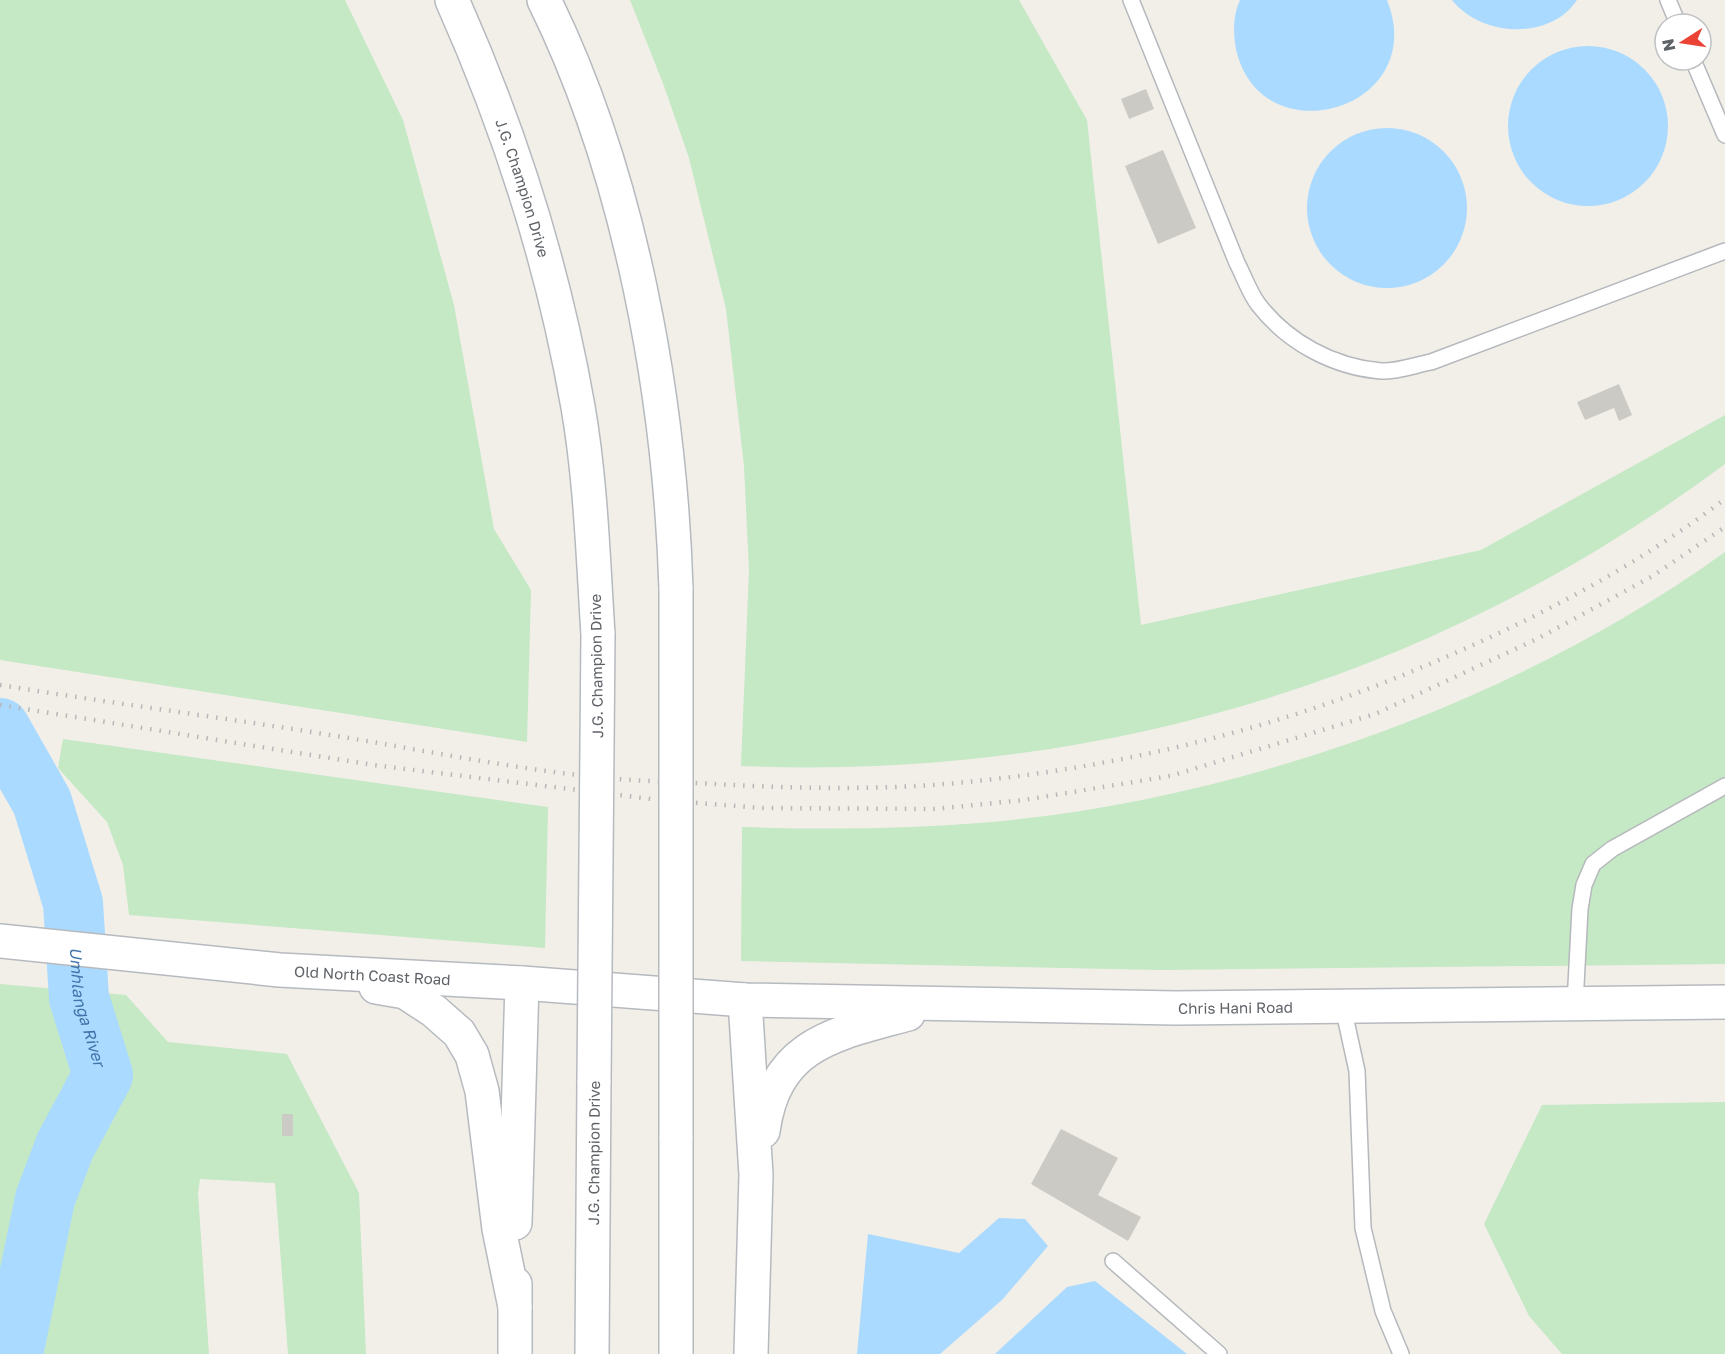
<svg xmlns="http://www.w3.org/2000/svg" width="1725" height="1354" font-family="'Golos Text',sans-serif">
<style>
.green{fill:#c5e8c5}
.water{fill:#aadaff}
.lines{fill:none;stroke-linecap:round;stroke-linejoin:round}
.river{stroke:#aadaff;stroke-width:60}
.building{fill:#cccac5}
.lane-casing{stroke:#b5b8bc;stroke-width:18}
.secondary-casing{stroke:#b6babf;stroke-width:36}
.lane{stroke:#fff;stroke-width:15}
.secondary{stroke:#fff;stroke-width:33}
.rail{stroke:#b6b7b8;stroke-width:4.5;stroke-dasharray:1.5 8;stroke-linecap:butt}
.secondary-bridge-casing{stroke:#b6babf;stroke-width:36;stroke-linecap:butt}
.secondary-bridge{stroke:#fff;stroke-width:33}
.labels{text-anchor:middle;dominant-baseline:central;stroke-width:6;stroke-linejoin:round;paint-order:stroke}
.street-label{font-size:15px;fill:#5f6368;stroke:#fff}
.water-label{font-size:16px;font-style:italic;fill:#4174aa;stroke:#fff}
</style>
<rect width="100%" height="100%" fill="#f1efe8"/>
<path class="green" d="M0,0h345l58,120 51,185 40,224 37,61 -4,152 -527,-82z
M630,0h389l68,120 54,505 340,-75 244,-135v49c-287,214 -627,317 -984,302l8,-196 -5,-104 -18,-157 -37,-151 -25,-72z
M1725,552v412l-564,6 -420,-9 1,-134c84,3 167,2 250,-5 251,-23 528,-122 733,-270z
M63,739l485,68 -3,141 -416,-33 -6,-50 -16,-43 -49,-54z
M0,984l126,11 42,47 119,12 72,139 7,161h-78l-13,-171 -75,-4 -2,14 11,161h-209z
M1725,1102v252h-163l-33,-38 -45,-92 58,-119z"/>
<path class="water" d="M1240,0h147c44,111 -127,158 -151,49 -3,-16 -3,-34 4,-49z
M1452,0h125c-27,41 -96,37 -125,0z
M1508 126a80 80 0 1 1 160 0a80 80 0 1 1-160 0Z
M1307 208a80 80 0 1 1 160 0a80 80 0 1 1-160 0Z
M999,1218l26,1 23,27 -45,53 -63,55h-83l11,-120 91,19z
M1095,1281l92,73h-192l72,-67z"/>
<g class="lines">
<path class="river" id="s1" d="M0,728l42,74 31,101 6,95 24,77 -38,71 -20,53 -32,155"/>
</g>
<path class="building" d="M1146,89l8,20 -25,10 -8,-20z
M1163,150l33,78 -38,16 -33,-78z
M1619,384l13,31 -13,6 -5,-13 -29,12 -8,-18z
M282,1114h11v22h-11z
M1061,1129l57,29 -20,37 43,22 -13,24 -97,-57z"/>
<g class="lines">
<defs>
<path id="lane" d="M1131,0l106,263c7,13 12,29 21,41 29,38 75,63 123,67 15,1 34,-6 50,-9l294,-111
M1668,0l10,24
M1693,60l32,75
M1575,1004l5,-95 4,-24 9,-21 19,-15 113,-63
M1343,1007l14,64 6,157 20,83 18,43
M1113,1261l106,93"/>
<g id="secondary">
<path id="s2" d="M452,0c59,132 101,264 126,407 13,75 15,151 20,227"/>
<path d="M544,0c86,174 126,396 132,589"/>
<path id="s3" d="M0,941l280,29 242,13 223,17 431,8 549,-6"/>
<path d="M376,987l29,5 29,19 25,22 13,22 10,36 17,138 16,78"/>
<path d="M745,1000l11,175 -5,179"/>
<path d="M763,1131c12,-88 72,-97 145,-117"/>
<path d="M676,1135v219"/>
<path d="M515,1223l7,-240"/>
<path d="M515,1354v-70"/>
<path id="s4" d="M592,1354l2,-274"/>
</g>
</defs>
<use href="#lane" class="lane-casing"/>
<use href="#secondary" class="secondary-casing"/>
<use href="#lane" class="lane"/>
<use href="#secondary" class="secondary"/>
<path class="rail" d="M0,685c110,18 220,32 330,50 89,14 177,33 267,42 32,4 66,4 99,6 86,5 174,8 261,0 161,-15 321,-54 470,-118 105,-44 207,-97 298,-166
M0,705l373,60 287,35 101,8 174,1 89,-9 146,-24 205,-62 162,-75 114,-62 74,-50"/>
<defs>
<path id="secondary-bridge" d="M594,1080l4,-446
M676,1135v-546"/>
</defs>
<use href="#secondary-bridge" class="secondary-bridge-casing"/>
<use href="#secondary-bridge" class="secondary-bridge"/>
</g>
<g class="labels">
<g class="street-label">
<text stroke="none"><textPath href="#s2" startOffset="201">J.G. Champion Drive</textPath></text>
<text transform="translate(596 666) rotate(-91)">J.G. Champion Drive</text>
<text stroke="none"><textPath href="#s3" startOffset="374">Old North Coast Road</textPath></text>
<text stroke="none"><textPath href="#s3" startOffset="1238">Chris Hani Road</textPath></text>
<text stroke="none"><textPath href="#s4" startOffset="201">J.G. Champion Drive</textPath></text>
</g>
<g class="water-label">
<text stroke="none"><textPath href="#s1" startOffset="296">Umhlanga River</textPath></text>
</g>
</g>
<g transform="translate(1683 42) rotate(258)"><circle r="28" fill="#ffffff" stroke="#bfc1c3" stroke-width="1.5"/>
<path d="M0-4.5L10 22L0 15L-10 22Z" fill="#ea4335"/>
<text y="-9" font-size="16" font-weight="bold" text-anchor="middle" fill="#5f6368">N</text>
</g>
</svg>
